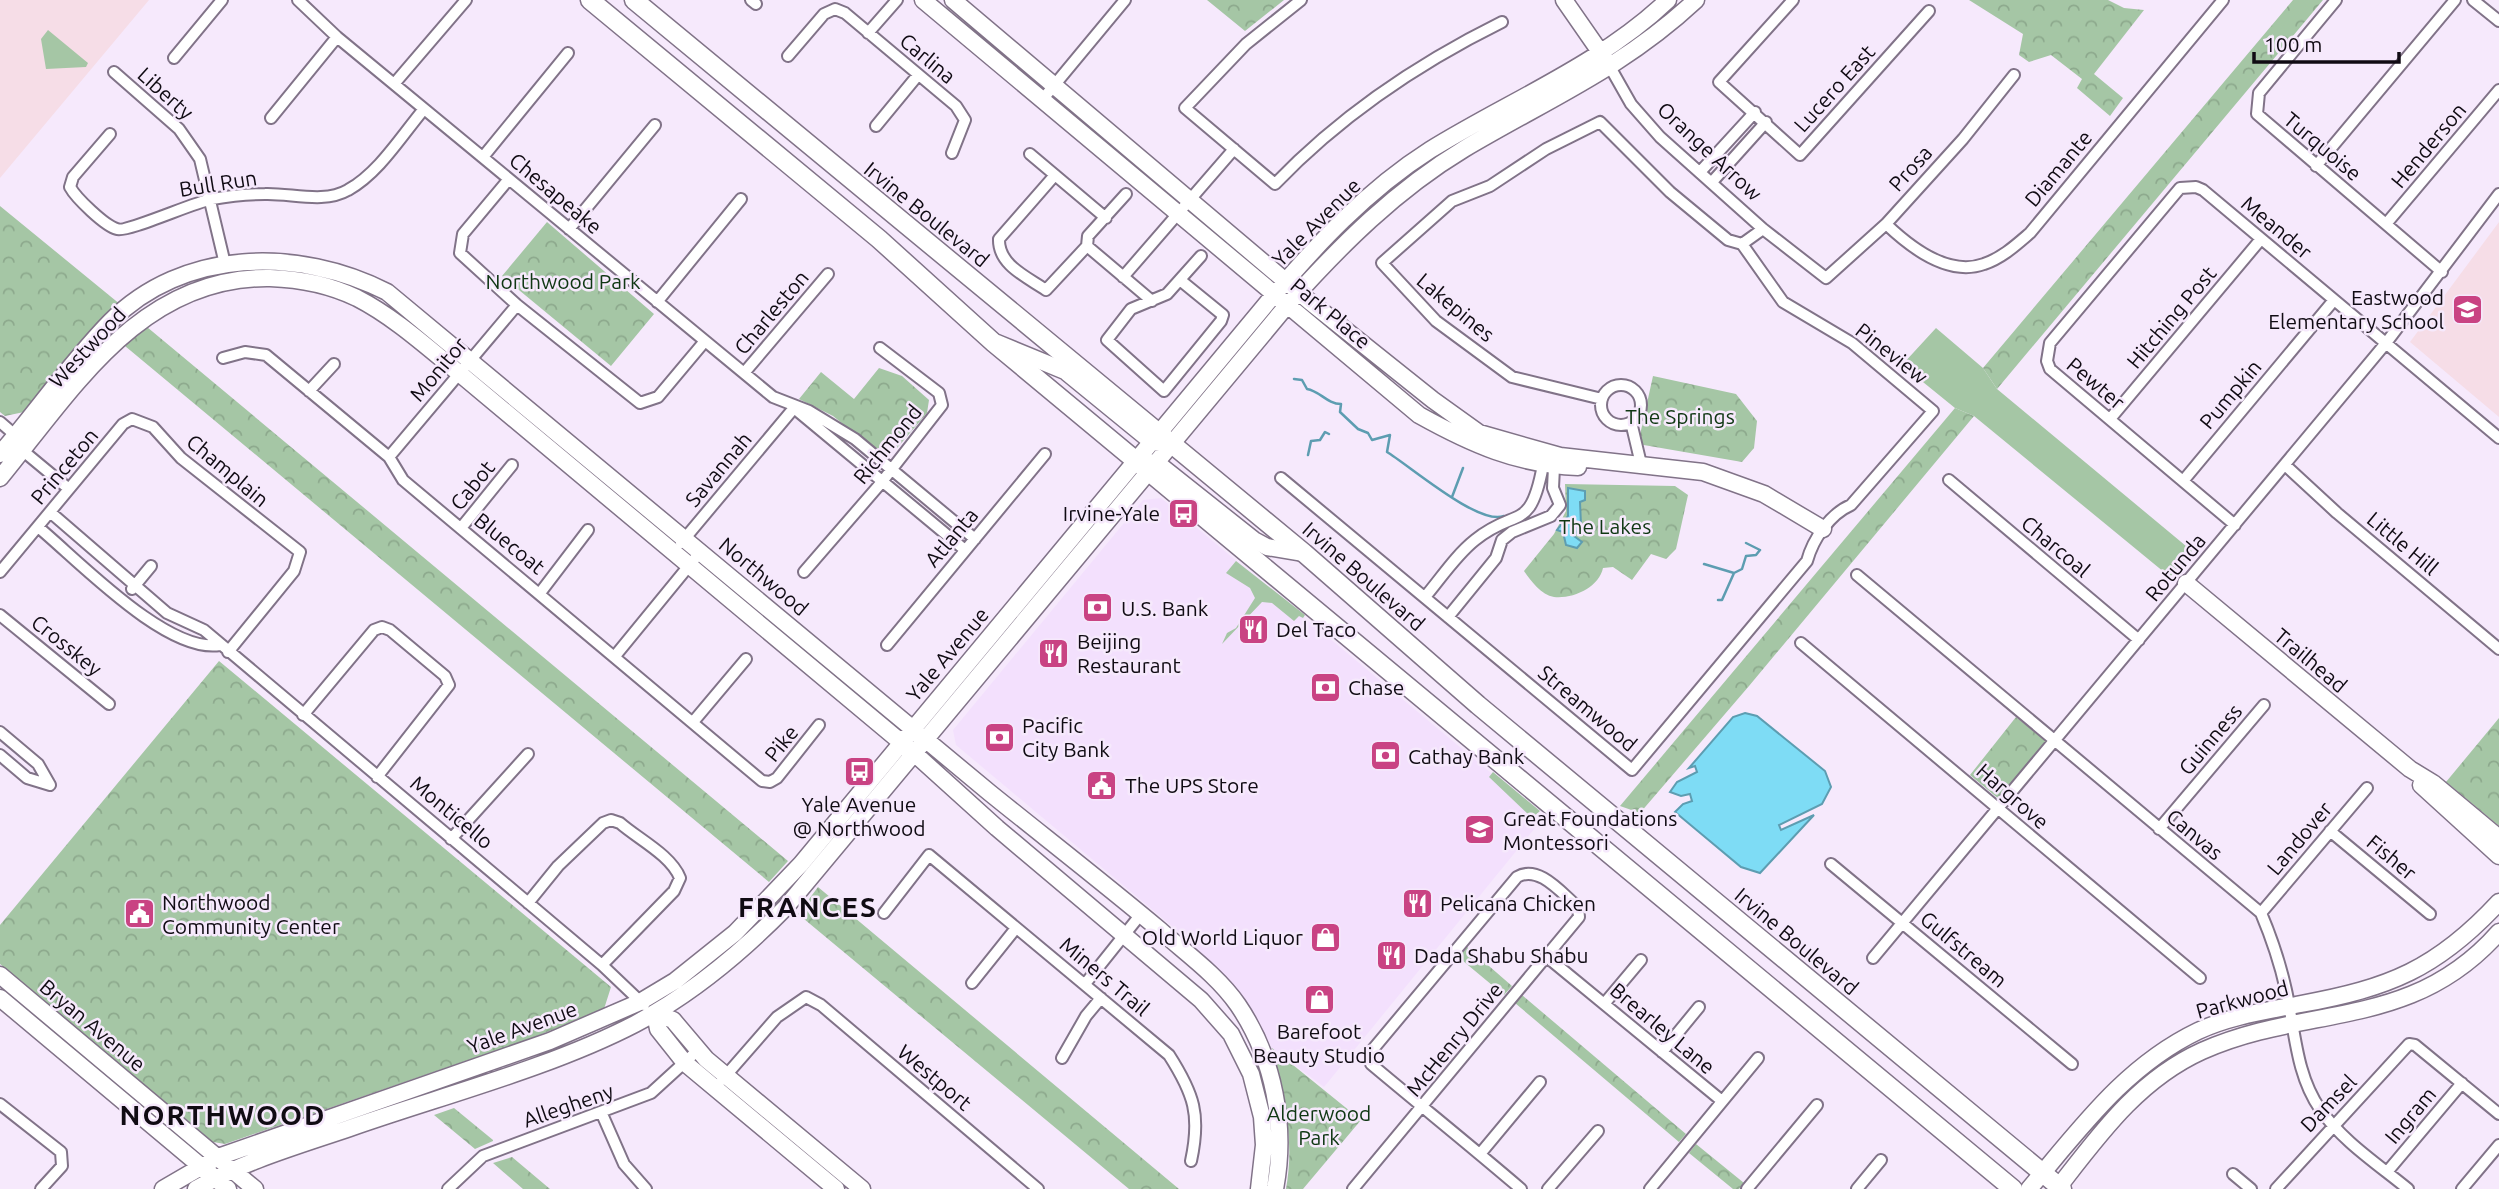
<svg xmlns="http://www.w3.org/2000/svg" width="2499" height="1189" font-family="Ubuntu,sans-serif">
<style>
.built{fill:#f3e0fd}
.education{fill:#f6dde7}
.grass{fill:#a5c6a5}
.forest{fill:url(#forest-crowns)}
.water{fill:#7edcf5;stroke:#5d9db1;stroke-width:2}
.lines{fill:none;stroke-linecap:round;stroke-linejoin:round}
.stream{stroke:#5d9db1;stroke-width:2.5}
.street-casing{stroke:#817388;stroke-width:14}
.secondary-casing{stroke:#817388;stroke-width:19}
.primary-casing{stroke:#817388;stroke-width:21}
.street{stroke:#fff;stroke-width:10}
.secondary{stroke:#fff;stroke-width:16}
.primary{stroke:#fff;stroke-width:18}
.labels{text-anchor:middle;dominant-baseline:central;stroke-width:5;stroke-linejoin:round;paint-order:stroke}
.street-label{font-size:21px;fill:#100b13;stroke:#f6e9fc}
.park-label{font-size:21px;fill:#0f3713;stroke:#f6e9fc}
.poi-label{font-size:21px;fill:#100b13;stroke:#f6e9fc;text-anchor:start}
.district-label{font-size:28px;font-weight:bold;letter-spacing:2px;fill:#100b13;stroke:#f6e9fc}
</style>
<defs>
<pattern id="forest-crowns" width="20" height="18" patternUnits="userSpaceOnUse" patternTransform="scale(1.75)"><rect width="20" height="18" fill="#a5c6a5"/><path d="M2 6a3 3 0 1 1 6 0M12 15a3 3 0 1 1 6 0" fill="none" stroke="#8da98d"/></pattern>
</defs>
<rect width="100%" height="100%" fill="#f6e9fc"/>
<path class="built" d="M1161,498l383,319 -220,270 -52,-39 -26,-48 -16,-19 -50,-48 -224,-188 -3,-15 190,-230z"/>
<path class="education" d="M0,0h149l-149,178z
M2499,222v195l-89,-75z"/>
<path class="grass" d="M48,30l40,33 -2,4 -40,2 -5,-30z
M1936,328l47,40 14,21 195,162 -22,26 -196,-161 -19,-8 -53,-43z
M1236,561l69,54 -2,3 -4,-2 -5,5 -22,-18 -10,-1 -40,42 5,-11 9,-5 19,-30 -5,-10 -24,-15z
M1493,772l47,39 -8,7 -43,-41z"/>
<path class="forest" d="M1207,0h77l-39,31z
M1969,0h139l16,8 20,2 -50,64 29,24 -13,18 -33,-28 5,-9 -31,-24 -22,7 -10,-7 4,-21z
M2293,0h30l-326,389 -14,-21z
M0,206l121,99 -23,21 -74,86 -19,4 -5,-4z
M547,222l107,92 -43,52 -109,-90z
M147,327l641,534 -19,21 -644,-536z
M879,368l23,8 27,24 -2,13 -30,35 -23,1 -41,-33 -34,-17 22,-27 33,27z
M1653,376l83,18 21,27 -3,27 -12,14 -104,-18z
M1955,408l19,8 -225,270 -109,127 -20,-7z
M1565,484l110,2 13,9 -12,54 -10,10 -15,-5 -19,26 -19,-13 -10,1c-4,19 -29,31 -49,29 -13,-2 -23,-16 -30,-26l30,-37 12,-23z
M219,661l392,326 -7,22 -77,31 -302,104 -12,-2 -213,-178v-39z
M2016,717l31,25 -47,58 -30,-25z
M2499,718v108l-53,-44z
M818,887l361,302h-50l-331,-275z
M1466,946l46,40 -8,9 -47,-39z
M1522,995l164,139 -7,8 -164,-139z
M1272,1048l89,72 -58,69h-17c9,-49 -2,-94 -14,-141z
M454,1108l39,32v1l-18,8 -41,-34z
M1696,1144l48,39 -5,6h-6l-44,-36z
M512,1157l38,32h-27l-30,-26z"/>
<path class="water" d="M1568,488l17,3v9l-5,2 1,23 -7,11 8,6 -5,6 -11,-3 -3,-13 -6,-2 11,-14z
M1745,713l12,3 68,55 6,16 -9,17 -43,21 2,5 33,-15 -54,58 -19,-6 -66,-55 8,-8 9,-3 -2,-7 -9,2 -11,-4 7,-10 20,-10 -2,-6 -6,2 44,-51z"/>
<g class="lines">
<path class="stream" d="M1294,379l8,1 5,9c13,2 20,15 34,15l-1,8 18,17 10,4 4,7 18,-5 -3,17c23,14 92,74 117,64
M1308,455l3,-14 9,-1 5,-8 4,2
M1452,497l11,-29
M1704,564l30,9 -12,27h-4
M1734,573l8,-4 4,-13 10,-1 4,-5 -14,-7"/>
<defs>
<path id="street" d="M298,0l39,37 436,360 36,14 46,28 120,100
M751,0l5,4
M1301,0l-55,44 -61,64 90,76c66,-69 142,-120 227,-162
M1793,0l-74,82 81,73 129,-144
M2336,0l-77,93 -2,21 185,158
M2473,0l26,21
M868,33l29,-33
M788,56l36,-42 11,-5 10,4 111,93 9,14 -13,33
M174,58l48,-58
M1610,67l21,37 29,33 103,92 63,49 60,-54 77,-85 51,-64
M114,72l65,57 21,30 25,105
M394,84l72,-84
M1042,100l83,-100
M271,118l66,-81
M876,126l42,-51
M110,134l-37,43 -3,10c6,11 35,39 47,42 9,4 75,-26 95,-30 17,-3 35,-5 53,-5 26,-1 59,10 83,-4 31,-17 54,-55 76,-81
M1030,154l76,64
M483,157l85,-104
M2316,166l139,-166
M1700,172l55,-60
M1055,175l-56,64c-1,26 28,38 47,51l41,-44 1,-10 38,-42
M509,179l-46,55 -3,19 57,52 123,98 18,-6 47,-56
M1712,182l54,-60
M1886,224c24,23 62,53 98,40 18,-6 32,-19 46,-31l193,-233
M2386,224l113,-134
M569,229l86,-104
M1742,244l21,-15
M1087,246l65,55
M1123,277l111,-128
M1180,280l43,35 -2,6 -57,70 -57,-51 24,-31 36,-15 34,-38
M657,302l84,-103
M223,358l22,-6 21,3 123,102 14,23 359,301 8,1 7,-4 42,-53
M744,373l84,-99
M1601 405a20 20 0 1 1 40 0a20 20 0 1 1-40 0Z
M309,391l25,-27
M794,408l171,142
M2110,419l151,-180
M0,422l15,13 7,15 47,39
M1631,422l10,42
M389,457l128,-152
M2285,465l52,48 162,136
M1281,478l351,292 175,-209c6,-22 23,-47 44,-56l82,-94 -81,-68 -69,-41 -41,-58 -14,-4 -58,-48 -70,-70 -54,27 -56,37 -38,15 -70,62 54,58 76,56 90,22
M1949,480l190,160
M2183,481l151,-181
M50,512l117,101 37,17 398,335 42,40
M2235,525l-185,-156 -3,-8 3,-18 130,-155 16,-1 7,3 296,248
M38,527c41,34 129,127 182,118
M461,528l51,-63
M681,543l113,-135
M0,572l123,-148 9,-5 21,8 28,31 119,94 -6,19 -66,81
M804,572l77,-89 61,-78 -3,-12 -59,-45
M1857,575l404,338c11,26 19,50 25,77 9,40 10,85 34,119 22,32 59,56 88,80
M132,589l19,-23
M540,593l48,-63
M1425,597c16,-19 31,-42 50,-57 42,-34 55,-6 68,-75
M0,615l109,89
M1448,617l48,-59 6,-18 10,-8 39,-16 9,-11 -7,-17 1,-21
M1801,643l399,335
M887,645l158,-191
M615,656l86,-105
M303,715l71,-85 8,-3 8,3 55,46 4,9 -72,92
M693,722l53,-63
M0,732l38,32 12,21
M0,755l27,23 23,7
M2159,829l105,-124
M2330,831l100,83
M451,839l77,-85
M1831,864l241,200
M528,903l30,-37 45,-43 8,-3 9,3c18,16 51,32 60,55l-6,13 -72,74
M884,913l45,-58 240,200c25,39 32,60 22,106
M2261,913l106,-125
M1547,957l175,144
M1873,958l513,-615 113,-149
M972,983l44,-55
M1085,984l56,-70
M1604,1004l37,-44
M1662,1052l37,-45
M1062,1058l24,-42 15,-18
M722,1080l55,-63 29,-20 15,8 217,184
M0,1104l61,48 1,14 -21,23
M602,1114l22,50 22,25
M1480,1154l60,-72
M2387,1172l75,-89
M2233,1174l18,15
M448,1189l35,-33 168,-63 46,-42
M1353,1189l226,-272 -1,-10c-16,-13 -39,-43 -61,-30l-148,177 2,10c50,42 101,83 150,125
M1548,1189l50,-58
M1650,1189l108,-131
M1747,1189l70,-84
M1857,1189l24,-29
M2276,1189l133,-145 6,1 84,69
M2462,1189l37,-44"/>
<path id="secondary" d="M923,0l496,415c52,29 99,50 159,52
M953,0l356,301 124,99 46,33 81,23 143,16 61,22 59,35
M1564,0l41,59
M997,343l68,28 87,71 8,1
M0,454c37,-43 70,-91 110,-132 73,-74 189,-75 277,-30l603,501c57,46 115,91 171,138 26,23 57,45 77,74 36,53 49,121 37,184
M1147,462l10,1 97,77 13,7 37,6
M0,478c73,-89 141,-202 270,-200 30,1 60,7 87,20 37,19 70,49 102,75l455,380 83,75 204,172 30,34 20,40 11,43 2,28 -5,44
M2186,583l224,186 23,14 66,55
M2421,785l78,71
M0,975l255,214
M0,998l228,191
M655,1013l18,7 33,39 156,130
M655,1013l3,16 27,34 151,126
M163,1189l55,-32 332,-116 90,-39 35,-21 60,-48 66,-69 466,-561c48,-57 100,-113 163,-153 79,-49 170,-85 238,-150
M196,1189c48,-28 101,-43 154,-61 91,-32 200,-60 285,-104 57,-30 106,-71 151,-117l503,-604c52,-58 107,-113 175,-154 84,-50 158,-80 232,-149
M2029,1189c51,-60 96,-123 169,-158 32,-15 68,-20 103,-27 88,-16 136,-35 198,-102
M2057,1189c42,-54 81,-109 145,-138 105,-47 210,-20 297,-119"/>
<path id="primary" d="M590,0l289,239 115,104 1019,846
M634,0l670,553 174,152 584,484"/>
</defs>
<use href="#street" class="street-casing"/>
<use href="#secondary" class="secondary-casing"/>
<use href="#primary" class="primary-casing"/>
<use href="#street" class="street"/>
<use href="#secondary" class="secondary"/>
<use href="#primary" class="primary"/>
</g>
<defs>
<symbol id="school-square" viewBox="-11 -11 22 22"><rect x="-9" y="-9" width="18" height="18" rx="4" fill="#c94383" stroke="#f6e9fc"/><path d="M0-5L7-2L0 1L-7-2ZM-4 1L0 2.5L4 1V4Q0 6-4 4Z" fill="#fff"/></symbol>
<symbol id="bus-square" viewBox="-11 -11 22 22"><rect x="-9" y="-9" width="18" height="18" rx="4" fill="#c94383" stroke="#f6e9fc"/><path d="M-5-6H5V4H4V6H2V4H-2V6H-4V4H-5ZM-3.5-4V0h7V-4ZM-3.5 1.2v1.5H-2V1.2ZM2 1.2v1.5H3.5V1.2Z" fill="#fff"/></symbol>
<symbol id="bank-square" viewBox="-11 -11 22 22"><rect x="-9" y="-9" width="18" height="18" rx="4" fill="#c94383" stroke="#f6e9fc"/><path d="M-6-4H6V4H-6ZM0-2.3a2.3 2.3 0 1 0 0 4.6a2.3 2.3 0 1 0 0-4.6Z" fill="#fff"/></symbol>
<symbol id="restaurant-square" viewBox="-11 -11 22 22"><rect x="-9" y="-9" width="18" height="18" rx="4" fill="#c94383" stroke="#f6e9fc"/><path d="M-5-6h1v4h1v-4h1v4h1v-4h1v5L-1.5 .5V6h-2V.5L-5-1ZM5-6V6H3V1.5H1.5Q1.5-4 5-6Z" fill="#fff"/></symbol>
<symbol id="civic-square" viewBox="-11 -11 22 22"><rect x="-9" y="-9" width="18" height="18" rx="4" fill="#c94383" stroke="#f6e9fc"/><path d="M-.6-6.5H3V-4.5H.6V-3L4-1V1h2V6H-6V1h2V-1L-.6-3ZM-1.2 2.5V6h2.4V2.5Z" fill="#fff"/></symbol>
<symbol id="shop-square" viewBox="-11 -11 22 22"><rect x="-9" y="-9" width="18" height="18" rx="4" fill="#c94383" stroke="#f6e9fc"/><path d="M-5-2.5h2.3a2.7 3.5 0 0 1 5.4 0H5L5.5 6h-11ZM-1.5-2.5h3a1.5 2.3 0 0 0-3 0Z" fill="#fff"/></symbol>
</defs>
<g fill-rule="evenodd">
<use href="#school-square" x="2450" y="292" width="35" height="35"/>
<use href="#bus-square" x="1166" y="496" width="35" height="35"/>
<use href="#bank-square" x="1080" y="590" width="35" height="35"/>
<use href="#restaurant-square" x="1236" y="612" width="35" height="35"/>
<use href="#restaurant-square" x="1036" y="636" width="35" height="35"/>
<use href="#bank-square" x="1308" y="670" width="35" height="35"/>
<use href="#bank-square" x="982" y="720" width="35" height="35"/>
<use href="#bank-square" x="1368" y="738" width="35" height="35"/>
<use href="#bus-square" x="842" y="754" width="35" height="35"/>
<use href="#civic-square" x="1084" y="768" width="35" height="35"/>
<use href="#school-square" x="1462" y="812" width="35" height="35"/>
<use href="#restaurant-square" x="1400" y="886" width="35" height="35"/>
<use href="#civic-square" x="122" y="896" width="35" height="35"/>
<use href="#shop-square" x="1308" y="920" width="35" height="35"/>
<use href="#restaurant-square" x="1374" y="938" width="35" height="35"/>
<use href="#shop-square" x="1302" y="982" width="35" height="35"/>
</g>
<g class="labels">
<g class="street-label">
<text transform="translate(928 58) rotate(40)">Carlina</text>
<text transform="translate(1834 88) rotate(-48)">Lucero East</text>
<text transform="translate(166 93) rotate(42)">Liberty</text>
<text transform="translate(2428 145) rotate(-50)">Henderson</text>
<text transform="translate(2323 146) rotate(40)">Turquoise</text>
<text transform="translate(1710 151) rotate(43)">Orange Arrow</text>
<text transform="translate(1910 168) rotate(-48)">Prosa</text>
<text transform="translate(2058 168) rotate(-50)">Diamante</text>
<text transform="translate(218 183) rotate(-9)">Bull Run</text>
<text transform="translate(556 193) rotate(40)">Chesapeake</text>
<text transform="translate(927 214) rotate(39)">Irvine Boulevard</text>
<text transform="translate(1316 222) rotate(-45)">Yale Avenue</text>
<text transform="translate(2277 227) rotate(40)">Meander</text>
<text transform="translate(1456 307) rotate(40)">Lakepines</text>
<text transform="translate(771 312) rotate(-50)">Charleston</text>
<text transform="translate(1331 313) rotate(40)">Park Place</text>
<text transform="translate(2171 317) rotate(-50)">Hitching Post</text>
<text transform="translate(87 347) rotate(-47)">Westwood</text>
<text transform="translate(1892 353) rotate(38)">Pineview</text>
<text transform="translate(438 369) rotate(-50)">Monitor</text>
<text transform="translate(2096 383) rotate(40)">Pewter</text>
<text transform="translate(2230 394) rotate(-50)">Pumpkin</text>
<text transform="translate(887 444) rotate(-51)">Richmond</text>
<text transform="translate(64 466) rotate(-50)">Princeton</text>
<text transform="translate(718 469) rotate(-50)">Savannah</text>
<text transform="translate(228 470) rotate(40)">Champlain</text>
<text transform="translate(472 485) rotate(-51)">Cabot</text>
<text transform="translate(951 537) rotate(-50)">Atlanta</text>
<text transform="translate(510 543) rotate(39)">Bluecoat</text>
<text transform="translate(2403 543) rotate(40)">Little Hill</text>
<text transform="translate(2056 546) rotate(40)">Charcoal</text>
<text transform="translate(2175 567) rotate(-50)">Rotunda</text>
<text transform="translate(764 576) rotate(40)">Northwood</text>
<text transform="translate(1364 576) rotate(41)">Irvine Boulevard</text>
<text transform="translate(67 645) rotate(39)">Crosskey</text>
<text transform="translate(947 654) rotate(-50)">Yale Avenue</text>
<text transform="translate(2311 660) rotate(40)">Trailhead</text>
<text transform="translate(1588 708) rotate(40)">Streamwood</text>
<text transform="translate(2210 739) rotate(-50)">Guinness</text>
<text transform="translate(781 743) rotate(-51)">Pike</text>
<text transform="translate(2013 796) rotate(41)">Hargrove</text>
<text transform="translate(452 812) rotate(40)">Monticello</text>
<text transform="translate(2195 834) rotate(40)">Canvas</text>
<text transform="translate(2299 838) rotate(-50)">Landover</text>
<text transform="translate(2392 857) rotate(40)">Fisher</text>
<text transform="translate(1797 941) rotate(40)">Irvine Boulevard</text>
<text transform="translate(1964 949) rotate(40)">Gulfstream</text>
<text transform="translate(1105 976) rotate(40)">Miners Trail</text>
<text transform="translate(2242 999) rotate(-15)">Parkwood</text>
<text transform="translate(93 1025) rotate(40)">Bryan Avenue</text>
<text transform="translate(522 1027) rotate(-20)">Yale Avenue</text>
<text transform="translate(1663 1028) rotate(40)">Brearley Lane</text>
<text transform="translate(1454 1039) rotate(-51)">McHenry Drive</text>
<text transform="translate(935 1077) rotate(40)">Westport</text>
<text transform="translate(2328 1103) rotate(-46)">Damsel</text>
<text transform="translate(568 1105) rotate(-19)">Allegheny</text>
<text transform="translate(2410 1115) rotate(-50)">Ingram</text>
</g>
<g class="park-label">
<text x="563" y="281">Northwood Park</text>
<text x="1680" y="416">The Springs</text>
<text x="1605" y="526">The Lakes</text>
<text x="1319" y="1113">Alderwood<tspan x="1319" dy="24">Park</tspan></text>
</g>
<g class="poi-label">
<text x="2444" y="297" text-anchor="end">Eastwood<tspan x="2444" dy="24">Elementary School</tspan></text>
<text x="1160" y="513" text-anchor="end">Irvine-Yale</text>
<text x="1121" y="608">U.S. Bank</text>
<text x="1276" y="629">Del Taco</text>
<text x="1077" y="641">Beijing<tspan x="1077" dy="24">Restaurant</tspan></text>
<text x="1348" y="687">Chase</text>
<text x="1022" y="725">Pacific<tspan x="1022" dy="24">City Bank</tspan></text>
<text x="1408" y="756">Cathay Bank</text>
<text x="1125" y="785">The UPS Store</text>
<text x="859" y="804" text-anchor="middle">Yale Avenue<tspan x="859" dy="24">@ Northwood</tspan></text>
<text x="1503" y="818">Great Foundations<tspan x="1503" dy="24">Montessori</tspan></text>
<text x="162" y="902">Northwood<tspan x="162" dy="24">Community Center</tspan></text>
<text x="1440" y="903">Pelicana Chicken</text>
<text x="1303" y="937" text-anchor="end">Old World Liquor</text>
<text x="1414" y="955">Dada Shabu Shabu</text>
<text x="1319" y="1031" text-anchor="middle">Barefoot<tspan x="1319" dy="24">Beauty Studio</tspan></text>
</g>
<g class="district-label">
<text x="808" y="906">FRANCES</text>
<text x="223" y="1114">NORTHWOOD</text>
</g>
</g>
<path d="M2254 52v10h145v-10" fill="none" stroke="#100b13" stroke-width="3.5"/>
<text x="2264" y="52" font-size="21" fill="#100b13" stroke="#f6e9fc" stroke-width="5" paint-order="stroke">100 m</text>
</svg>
